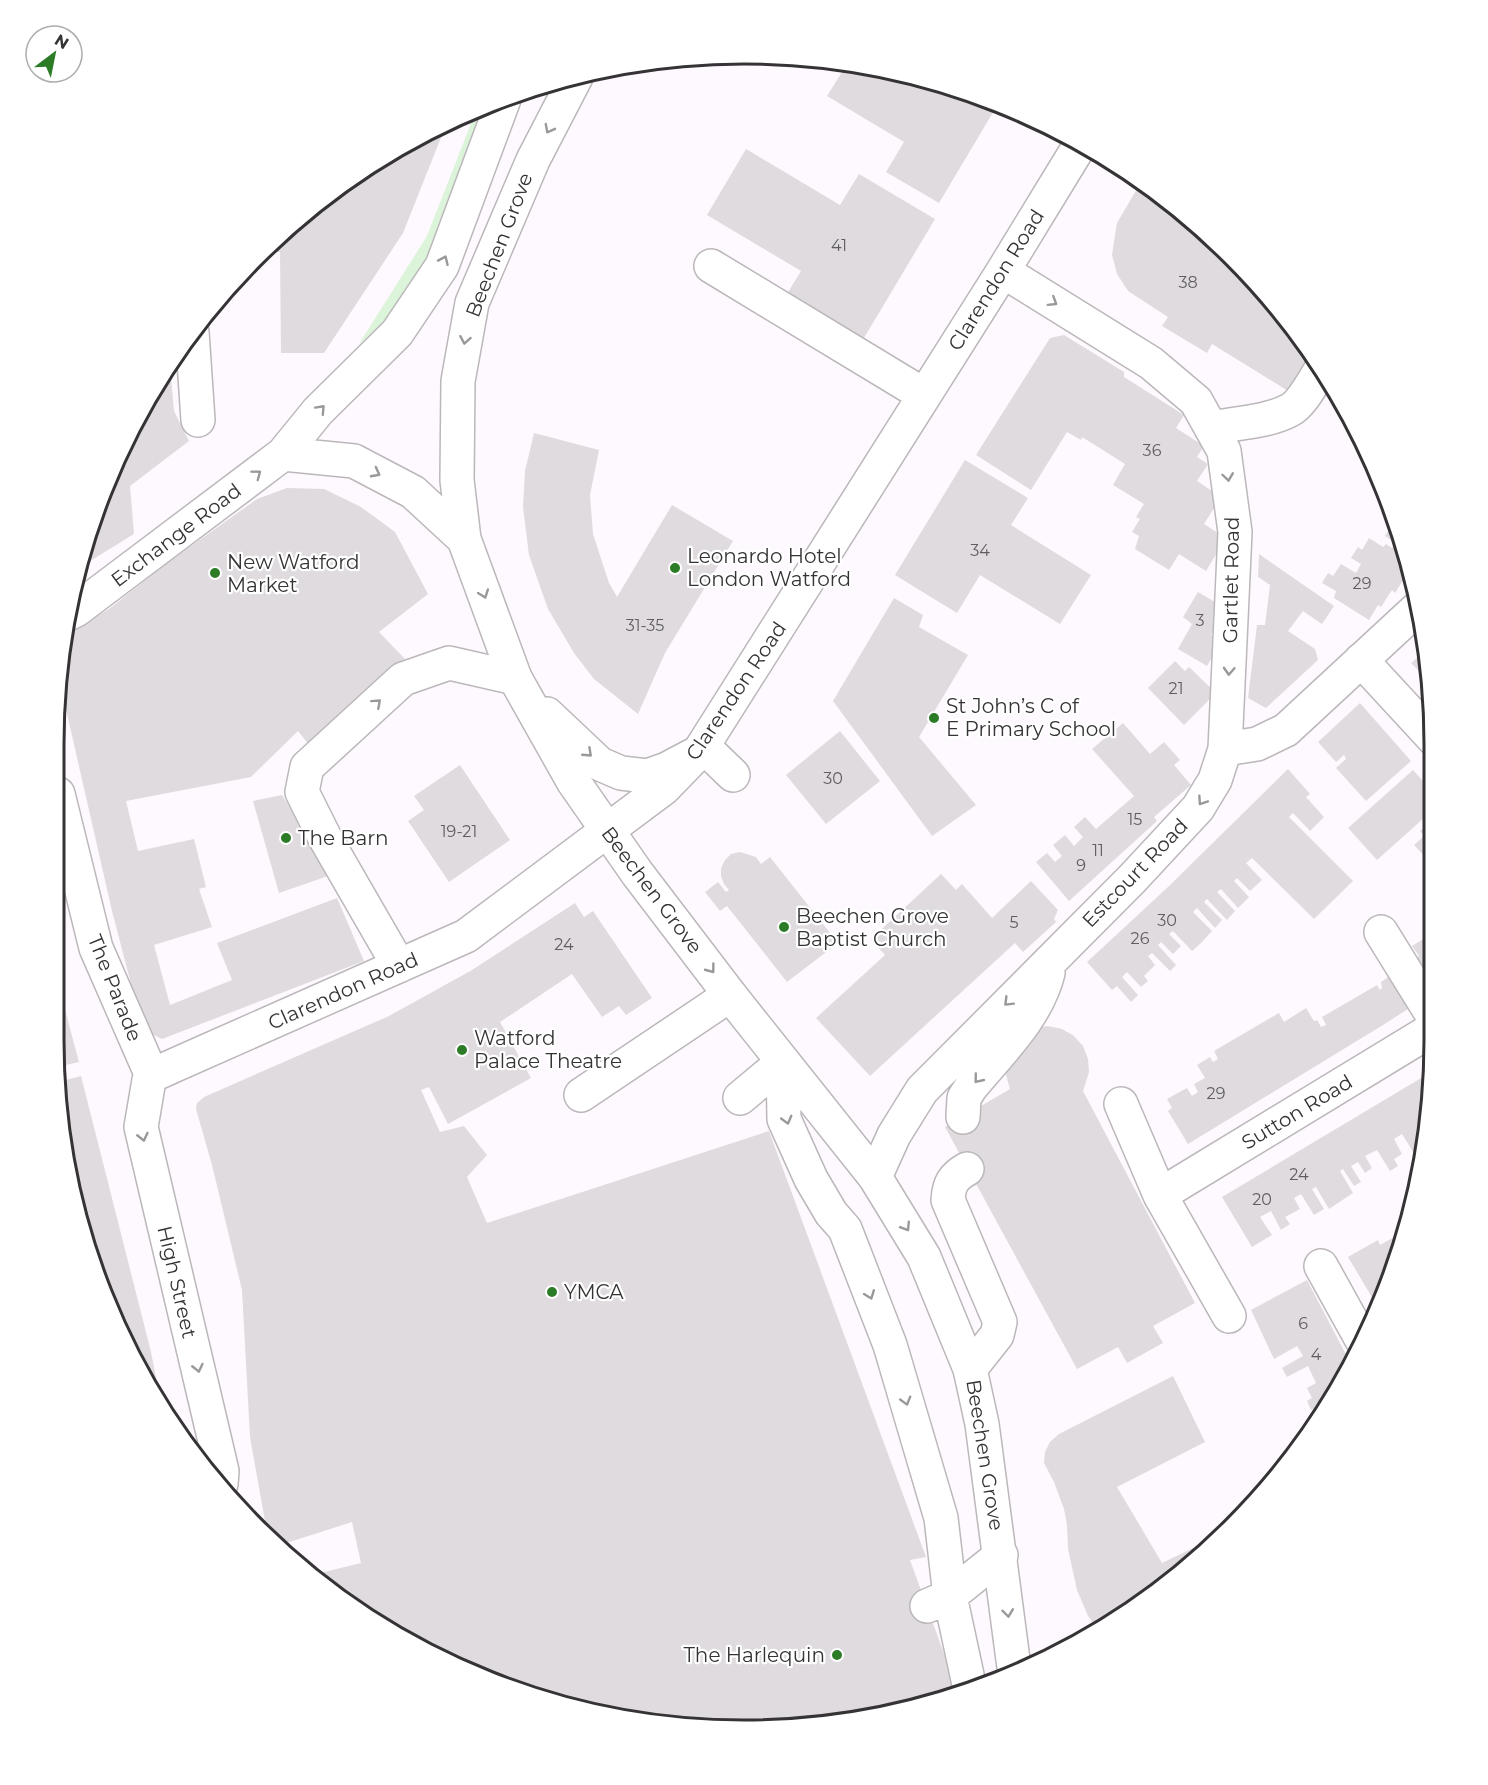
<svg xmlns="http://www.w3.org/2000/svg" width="1488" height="1785" font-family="Montserrat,sans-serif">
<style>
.green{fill:#dcf4da}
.building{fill:#dfdbdf}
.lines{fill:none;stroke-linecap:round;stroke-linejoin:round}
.minor-casing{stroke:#bbb7ba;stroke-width:36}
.major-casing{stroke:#bbb7ba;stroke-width:36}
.minor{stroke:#fff;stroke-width:33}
.major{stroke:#fff;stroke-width:33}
.oneway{stroke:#9a999a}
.poi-dot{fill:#2c7c27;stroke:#fff;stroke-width:2}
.labels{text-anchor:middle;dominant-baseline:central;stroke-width:4.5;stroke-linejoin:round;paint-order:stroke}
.number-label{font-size:16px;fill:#605d60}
.street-label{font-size:20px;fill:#353335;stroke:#fff}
.poi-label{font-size:20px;fill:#353335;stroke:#fff;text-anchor:start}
.rim{fill:none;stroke:#353335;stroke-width:3}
</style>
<rect width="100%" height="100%" fill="#fef9fe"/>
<path class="green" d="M487,105l-66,168 -41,54 -21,17 68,-108 50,-128z"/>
<path class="building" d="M847,64l31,3 120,37 -59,99 -53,-31 18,-30 -77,-46z
M446,125l-43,108 -79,120h-43l-1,-101h-19l100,-82z
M746,149l94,56 19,-31 76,45 -74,124 -76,-46 16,-26 -94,-56z
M1141,182l91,74 83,101 -22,37 -81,-50 -5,9 -45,-27 6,-9 -40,-26 -11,-17 -5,-19 3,-20 2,-12z
M1064,335l60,37v5l60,38 -8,13 28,18 -7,11 11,7 -11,17 24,16 -17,27 22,14 -20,33 -27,-17 -10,16 -34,-21 4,-13 -7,-4 8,-13 -4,-2 8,-13 -31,-19 12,-21 -43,-27 -1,3 -14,-8 -36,58 -55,-35 74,-117z
M170,366l4,45 15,30 -59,45 4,48 -57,35 48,-130z
M534,433l65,17 -9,45 3,39 16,49 8,14 55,-92 61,36 -68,112 -27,61 -44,-35 -20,-26 -26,-44 -19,-54 -6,-48 2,-36z
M965,460l63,38 -17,27 80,50 -31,49 -80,-49 -23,38 -62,-38z
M287,488l37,1 37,18 34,25 33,62 -49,38 26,27 -96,86 -11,-14 -47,46 -125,24 12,50 56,-12 12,48 -7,2 13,38 -58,18 16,60 62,-25 -15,-37 120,-45 27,63 -202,78 -19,-9 -31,-119 -47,-206 5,-66 -3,-5 42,-25 57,-45 91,-65z
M1394,521l17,55 -3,3 -3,-2 -10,16 -3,-3 -11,17 -3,-2 -9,15 -35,-22 2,-7 -14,-8 6,-10 5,3 8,-12 15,9 5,-9 -10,-6 7,-11 4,3 7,-12 14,9 3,-3 6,4 4,-5 -11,-7z
M1259,554l75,52 -12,18 -19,-13 -15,20 27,18 3,11 -52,48 -18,-10 9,-73h8l5,-40 -12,-8z
M1198,592l29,17 -16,26 11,6 -15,25 -29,-17 14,-25 -9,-7z
M894,598l29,17 -4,12 49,28 -49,82 57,68 -44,31 -99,-135z
M1425,651l3,29 -17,-17z
M1175,661l10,10 4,-4 27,26 -32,32 -36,-37z
M1360,703l51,58 -45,40 -30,-33 10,-9 -2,-4 -8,7 -18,-20z
M1123,723l27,31 14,-12 16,18 -6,5 17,20 -37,32 3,4 -88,80 -33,-39 11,-9 8,9 7,-6 -9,-11 12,-10 9,11 9,-9 -9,-10 11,-10 11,12 38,-33 -42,-47z
M840,731l40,50 -54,43 -40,-49z
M460,765l50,75 -61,42 -41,-61 16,-11 -10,-14z
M1288,769l22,25 -4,3 18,20 -14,14 -17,-18 -4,4 64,64 -39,38 -62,-61 -6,5 16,17 -12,11 -13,-13 -3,3 15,16 -11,11 -17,-19 -4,3 18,19 -8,9 -20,-21 -3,3 18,18 -7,8 -18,-20 -4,4 19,19 -11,12 -9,8 -19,-20 -4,3 12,12 -8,8 -12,-12 -3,3 18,20 -6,6 -18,-18 -4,3 7,9 -11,11 4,5 -7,6 -14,-15 -5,5 16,18 -7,7 -14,-16 -5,4 -25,-28 81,-75z
M1413,770l21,23v16l-57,51 -29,-32z
M282,795l49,80 -52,18 -26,-92z
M1434,819l-1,42 -2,2 -17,-18 10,-9 -4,-5z
M740,852l16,5 5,7 9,-7 68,86 -51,39 -60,-76 -7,5 -15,-19 13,-10 8,10 3,-2 -5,-6 -3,-8v-8l4,-8 6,-6z
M941,874l15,16 6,-6 30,34 39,-37 27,29 -4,9 2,3 -33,30 -8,-9 -145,133 -54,-58 69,-63 -14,-16z
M575,903l9,14 9,-6 59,87 -26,17 -7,-9 -17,11 -30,-43 -72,48 31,56 -83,46 -19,-37 -8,3 19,42 24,-6 23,29 -20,22 20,46 282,-92 157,426 -16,3 48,132 -124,33 -135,4 -176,-35 -162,-79 -49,-40 49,-12 -9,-41 -75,24 -9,-8 -18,-101 -8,-147 -30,-125 -16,-56 1,-6 7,-6 185,-81 83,-46z
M1433,933v60l-50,32 -195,119 -20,-33 4,-3 -5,-9 20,-11 5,8 6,-4 -4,-8 11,-6 -8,-13 13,-8 3,5 5,-3 -4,-8 65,-38 5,9 22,-14 8,13 3,-1 4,7 5,-2 -4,-8 55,-32 3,5 2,-2 -1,-6 38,-26 -7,-10z
M55,972l24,90 -22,5 -3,-26z
M1048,1026l14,3 12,7 9,10 5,13 1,13 -6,19 112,212 -42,23 10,17 -36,20 -9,-16 -41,22 -132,-242 65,-38 -4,-14v-15l27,-32z
M1433,1071l-1,15 -5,30 -3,2 2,2 -3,13 -5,4 3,5 -2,10 -4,3 -13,-21 -8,5 8,15 -8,5 4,7 -8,5 -13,-21 -12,6 7,12 -7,5 -7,-11 -7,4 10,16 -7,4 -11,-17 -3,2 13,22 -24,16 -13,-22 -4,2 12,20 -10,6 -13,-21 -7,4 6,11 -15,8 5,7 -9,6 -10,-19 -11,6 12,18 -20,12 -30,-50z
M81,1076l70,276 10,52 -15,-18 -69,-167 -18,-137z
M1403,1232l-6,30 -13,30 -11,7 -25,-42 30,-17 2,5z
M1307,1280l44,84 -10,22 -13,19 -2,-3 -15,8 -4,-9 5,-3 -5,-10 9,-5 -8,-17 -21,11 -5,-9 21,-12 -6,-10 -23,13 -23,-49z
M1173,1376l32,66 -88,45 45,76 54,-26 -88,78 -29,15 -11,-14 -11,-26 -9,-41 -1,-24 -3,-16 -10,-27 -10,-19 1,-11 5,-10 9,-8z"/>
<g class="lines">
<defs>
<path id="minor" d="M711,266l213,129
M192,332l6,88
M1211,428c24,-5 57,-6 79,-18 12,-6 24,-30 32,-42
M1361,660l73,79
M703,746l30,29
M1225,749l32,-5 29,-14 134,-124
M58,794l38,154 56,128
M1381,932l52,84
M399,966l-75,-130 -22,-44 5,-25 96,-88 46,-16 66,15
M783,1062l1,57 27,60 20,34 14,16 45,116 51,173 9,78 20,93
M581,1095l149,-100
M740,1098l43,-36
M1121,1104l39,91 69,121
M963,1117l1,-19 7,-11c29,-35 66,-70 77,-114
M967,1169c-14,8 -18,15 -19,31l52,122 -3,13 -27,34
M875,1177l19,-42 28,-45 210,-211 66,-71 17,-28 10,-31 10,-217 -11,-81 -28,-50 -45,-38 -148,-92
M1160,1195l273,-166
M1321,1266l41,74
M221,1484l1,-13 -81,-344 8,-47 6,-6 20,-9 291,-129 198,-148 35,-36 304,-481 77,-126
M927,1606l23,-10 51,-41"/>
<path id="major" d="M576,77l-43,83 -61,143 -14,78 -1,99 7,59 51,139 58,103 64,92 93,122 145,182 49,80 46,112 12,55 33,251
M283,454l71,7 59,31 51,47
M68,614l8,-4 207,-156 35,-43 79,-78 45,-67 62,-167
M547,714l53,50 21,9 26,3 20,-7 32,-17"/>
</defs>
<use href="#minor" class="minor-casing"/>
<use href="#major" class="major-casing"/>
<use href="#minor" class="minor"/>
<use href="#major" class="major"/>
</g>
<defs><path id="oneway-chevron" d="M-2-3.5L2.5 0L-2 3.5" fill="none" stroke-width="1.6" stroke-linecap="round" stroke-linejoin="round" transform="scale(1.5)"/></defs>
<g class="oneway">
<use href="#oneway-chevron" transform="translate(549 129) rotate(118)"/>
<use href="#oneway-chevron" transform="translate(444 260) rotate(-66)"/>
<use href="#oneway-chevron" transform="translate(1053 302) rotate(32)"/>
<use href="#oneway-chevron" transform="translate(465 340) rotate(100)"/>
<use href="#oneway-chevron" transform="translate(321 409) rotate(-47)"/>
<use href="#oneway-chevron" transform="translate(376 473) rotate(28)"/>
<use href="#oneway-chevron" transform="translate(257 474) rotate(-37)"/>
<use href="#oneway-chevron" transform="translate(1228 477) rotate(82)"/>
<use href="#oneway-chevron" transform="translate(484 594) rotate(70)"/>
<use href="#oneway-chevron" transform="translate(1229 671) rotate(93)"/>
<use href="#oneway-chevron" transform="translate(377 703) rotate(-42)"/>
<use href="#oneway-chevron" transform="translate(588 753) rotate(43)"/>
<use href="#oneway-chevron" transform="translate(1202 801) rotate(124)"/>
<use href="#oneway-chevron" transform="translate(711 969) rotate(53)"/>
<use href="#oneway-chevron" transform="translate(1008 1002) rotate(135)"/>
<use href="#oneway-chevron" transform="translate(978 1079) rotate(129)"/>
<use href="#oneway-chevron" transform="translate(787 1120) rotate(75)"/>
<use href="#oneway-chevron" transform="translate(143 1137) rotate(77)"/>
<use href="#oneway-chevron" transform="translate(906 1227) rotate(58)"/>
<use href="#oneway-chevron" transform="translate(870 1295) rotate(69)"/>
<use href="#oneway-chevron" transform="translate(198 1368) rotate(77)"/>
<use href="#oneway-chevron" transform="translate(906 1401) rotate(74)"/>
<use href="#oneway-chevron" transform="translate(1008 1613) rotate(83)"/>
</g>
<g class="poi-dot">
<circle cx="675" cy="568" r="6"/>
<circle cx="215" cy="573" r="6"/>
<circle cx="934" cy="718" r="6"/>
<circle cx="286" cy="838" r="6"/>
<circle cx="784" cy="927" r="6"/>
<circle cx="462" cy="1050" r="6"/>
<circle cx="552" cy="1292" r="6"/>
<circle cx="837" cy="1655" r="6"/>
</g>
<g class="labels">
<g class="number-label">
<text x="839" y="245">41</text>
<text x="1188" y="282">38</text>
<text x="1152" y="450">36</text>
<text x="980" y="550">34</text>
<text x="1362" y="583">29</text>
<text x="1200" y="620">3</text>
<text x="645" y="625">31-35</text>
<text x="1176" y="688">21</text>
<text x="833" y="778">30</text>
<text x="1135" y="819">15</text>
<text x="459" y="831">19-21</text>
<text x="1098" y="850">11</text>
<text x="1081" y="865">9</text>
<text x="1167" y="920">30</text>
<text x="1014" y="922">5</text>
<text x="1140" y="938">26</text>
<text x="564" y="944">24</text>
<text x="1216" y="1093">29</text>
<text x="1299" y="1174">24</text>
<text x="1262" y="1199">20</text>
<text x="1303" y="1323">6</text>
<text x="1316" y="1354">4</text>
</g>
<g class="street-label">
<text transform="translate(499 245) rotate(-69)">Beechen Grove</text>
<text transform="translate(996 280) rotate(-58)">Clarendon Road</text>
<text transform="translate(176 535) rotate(-37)">Exchange Road</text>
<text transform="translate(1231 580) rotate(-89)">Gartlet Road</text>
<text transform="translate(736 691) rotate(-56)">Clarendon Road</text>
<text transform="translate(1135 873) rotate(-46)">Estcourt Road</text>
<text transform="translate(652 890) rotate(53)">Beechen Grove</text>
<text transform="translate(115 988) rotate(68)">The Parade</text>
<text transform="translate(343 991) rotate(-24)">Clarendon Road</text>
<text transform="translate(1297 1112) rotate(-31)">Sutton Road</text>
<text transform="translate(177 1282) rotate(77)">High Street</text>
<text transform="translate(985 1455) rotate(81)">Beechen Grove</text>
</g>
<g class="poi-label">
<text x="687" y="556">Leonardo Hotel<tspan x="687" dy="23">London Watford</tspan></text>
<text x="227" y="562">New Watford<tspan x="227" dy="23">Market</tspan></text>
<text x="946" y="706">St John’s C of<tspan x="946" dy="23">E Primary School</tspan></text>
<text x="298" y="838">The Barn</text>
<text x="796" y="916">Beechen Grove<tspan x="796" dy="23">Baptist Church</tspan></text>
<text x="474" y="1038">Watford<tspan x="474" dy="23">Palace Theatre</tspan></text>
<text x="564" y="1292">YMCA</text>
<text x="825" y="1655" text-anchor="end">The Harlequin</text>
</g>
</g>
<path d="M0 0H1488V1785H0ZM744 64H744A680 680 0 0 1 1424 744V1040A680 680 0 0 1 744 1720H744A680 680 0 0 1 64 1040V744A680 680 0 0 1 744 64Z" fill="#fff" fill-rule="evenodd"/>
<path class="rim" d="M744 64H744A680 680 0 0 1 1424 744V1040A680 680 0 0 1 744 1720H744A680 680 0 0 1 64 1040V744A680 680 0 0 1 744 64Z"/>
<g transform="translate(54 54) rotate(32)"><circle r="28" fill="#ffffff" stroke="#aeadae" stroke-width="1.5"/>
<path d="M0-4.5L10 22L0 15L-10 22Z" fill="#2c7c27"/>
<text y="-9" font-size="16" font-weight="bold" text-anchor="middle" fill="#353335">N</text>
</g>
</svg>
